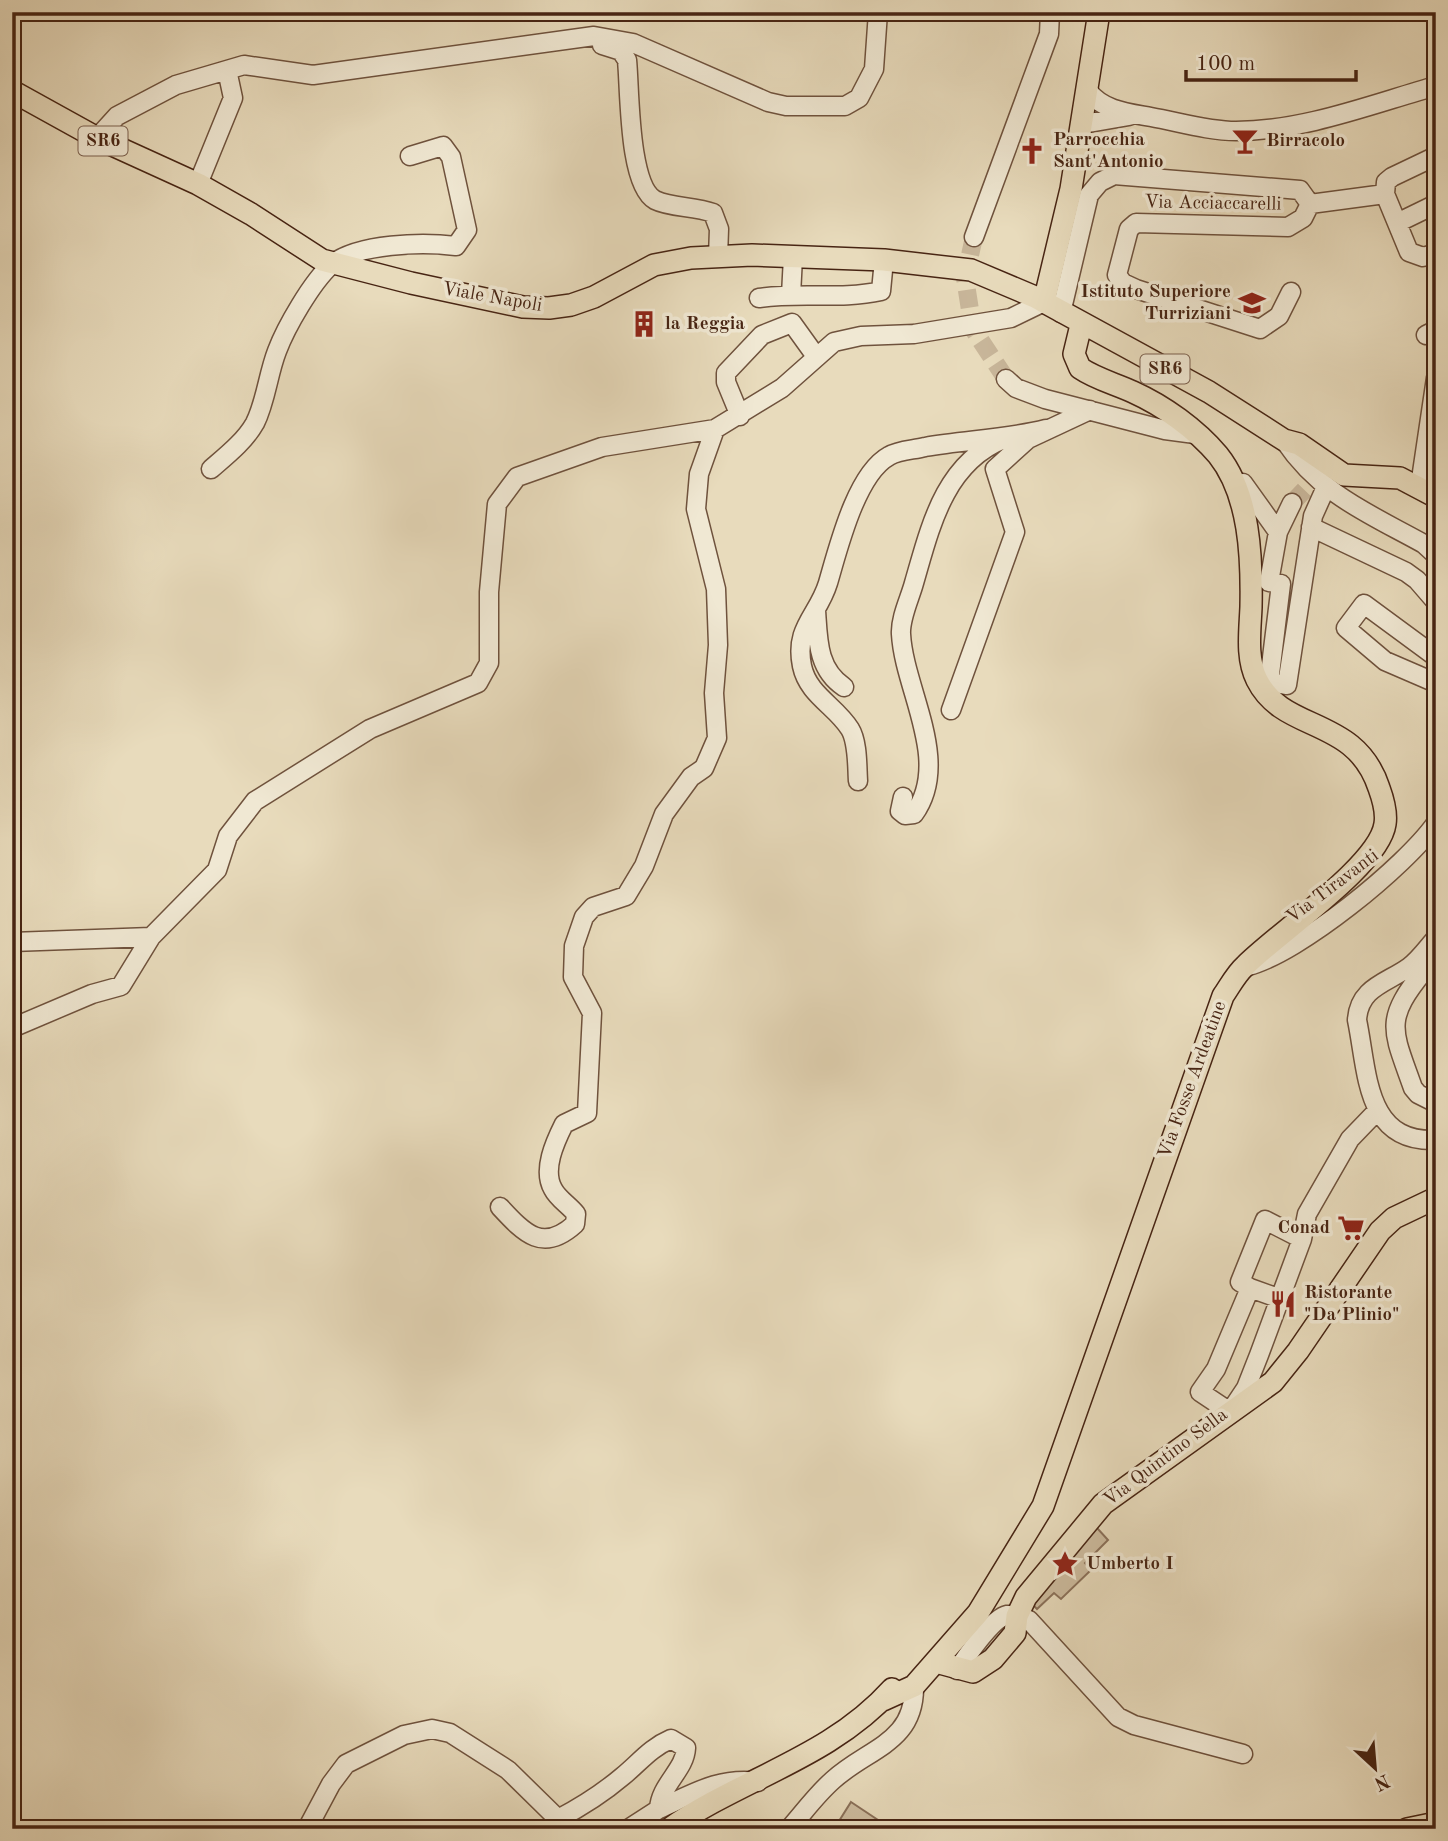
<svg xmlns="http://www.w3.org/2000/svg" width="1448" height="1841" font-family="'Old Standard TT',serif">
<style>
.green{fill:#cdbc9f;stroke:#8a7059;stroke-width:2}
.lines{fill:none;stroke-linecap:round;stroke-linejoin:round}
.minor-tunnel{stroke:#c8b69a;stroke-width:18;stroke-dasharray:18 9;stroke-linecap:butt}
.minor-casing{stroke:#6f523d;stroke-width:21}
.major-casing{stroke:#472413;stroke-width:24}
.minor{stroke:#f0e8d3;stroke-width:18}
.major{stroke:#e8dbbc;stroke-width:21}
.labels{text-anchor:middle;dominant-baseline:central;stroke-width:7;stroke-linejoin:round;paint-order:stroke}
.shield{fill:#f0e8d3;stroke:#7a5f4d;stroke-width:2}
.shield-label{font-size:18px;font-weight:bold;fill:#472413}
.poi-label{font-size:19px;font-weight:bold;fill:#472413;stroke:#f0e8d3;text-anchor:start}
.street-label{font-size:19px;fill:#472413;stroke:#f0e8d3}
</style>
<rect width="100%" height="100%" fill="#e8dbbc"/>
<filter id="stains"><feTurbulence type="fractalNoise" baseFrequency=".00286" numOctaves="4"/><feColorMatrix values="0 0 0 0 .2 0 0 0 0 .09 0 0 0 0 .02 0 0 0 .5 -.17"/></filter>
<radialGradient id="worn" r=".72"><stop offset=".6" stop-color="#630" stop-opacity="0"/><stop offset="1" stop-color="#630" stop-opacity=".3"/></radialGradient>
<path class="green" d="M1088,1518l20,22 -23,23 6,7 -30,29 -7,-6 -17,16 -7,-7z
M851,1802l30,20 -5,7h-42z"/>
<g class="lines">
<path class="minor-tunnel" d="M974,237l-9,41 8,51 33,50
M1292,503l24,-25"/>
<defs>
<path id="minor" d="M602,45l19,6 6,9c3,28 1,125 28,140 16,8 40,6 58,13l6,16 -1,28
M1088,91c15,20 41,22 63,26 28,5 57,14 85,14 68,0 136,-27 200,-45
M1083,124l46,-8
M97,138l20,-22 59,-31 68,-20 69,10 281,-39 39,7 135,59 18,4h59l14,-8 15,-29 4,-57
M198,184l35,-86 -6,-28
M1385,194l1,-12 6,-5 44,-21
M1310,204l75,-10 24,58 14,5 13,-4
M1397,223l39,-19
M974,237l75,-203 1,-22
M791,295l2,-38
M759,298c41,-6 82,2 122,-7l3,-31
M1061,313l28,-118 11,-13 14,-7 186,15 10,14 -7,14 -15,9 -152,-4 -7,6 -12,46 6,8 13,6 124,40 19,-13 12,-24
M1426,335l10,-5
M1006,379l10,9 29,11 120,31 30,4
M740,416l-14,-34v-9l36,-38 30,-12 23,32
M1284,440c37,55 84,73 140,104l12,11
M211,469c15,-13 34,-28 44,-46 11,-22 13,-49 22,-72 9,-24 35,-69 54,-86 27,-22 92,-23 125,-19l11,-16 -16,-73 -8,-11 -33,10
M1236,486l7,-3 35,49 -9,50 12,2 -12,98 18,3 26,-169 13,-29
M1420,486l16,-108
M1311,527l95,45 11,8 19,22
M1278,532l14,-29
M816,610c2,29 1,59 28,77
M1436,657l-72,-53 -18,24 39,33 51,22
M951,710l64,-178 -20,-63 33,-30 62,-29
M858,781c-1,-15 0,-39 -8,-52 -14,-23 -42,-34 -48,-63 -8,-39 16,-50 26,-83 10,-34 28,-109 61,-127 10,-6 25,-6 36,-9 40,-7 82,-8 121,-18
M903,797l-3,14 5,4 9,-1c38,-53 -10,-124 -13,-180 -1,-16 9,-36 13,-51 16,-55 30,-120 90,-144
M1436,938c-8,9 -17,22 -27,29 -22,16 -50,20 -52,53 11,53 8,123 79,120
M12,942l139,-5
M1248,966c51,-13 158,-100 188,-143
M1423,972c-40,49 -30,59 -10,116l5,6 18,9
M12,1028l80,-34 29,-8 30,-49 66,-67 11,-34 27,-35 115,-72 108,-46 11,-20v-71l8,-88 20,-27 85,-30 113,-18 67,-41 52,-46 27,-6 53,-2 97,-16 33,-16
M500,1207c25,27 43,46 75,17l1,-10c-7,-9 -18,-15 -23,-25 -11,-19 2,-47 11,-65l23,-11 5,-100 -19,-36 1,-31 10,-29 9,-10 33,-11 18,-30 20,-52 27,-37 13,-9 13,-30 -3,-45 4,-48 -2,-56 -20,-80 3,-35 16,-45
M1250,1288l-10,-6 25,-62 37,19
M1278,1298l-28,-10 -34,81 -16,23 30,20 16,-24 13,-33 43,-116 5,-25 43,-75 27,-28
M957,1670c10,-14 34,-51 50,-55 7,-1 16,3 22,5l89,97 16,8 109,29
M307,1829l24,-45 15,-20 58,-29 28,-6 18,4 58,37 50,49c23,-12 45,-26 65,-43 17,-14 27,-28 48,-37l15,9c-1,22 -26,37 -27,61 35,-16 60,-32 99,-27
M628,1829l31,-20
M789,1829c15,-17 27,-34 44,-49 35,-32 82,-37 81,-94"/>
<path id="major" d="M12,91l85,47 101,46 53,30 71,46 89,23 112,24 26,1 22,-3 23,-8 60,-32 37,-7 61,-3 132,5 87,10 64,27 174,95 75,48 15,4 45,31 56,3 36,19
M1044,302l27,-113 28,-177
M936,1662l37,10 20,-13 22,-26 2,-17 9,-19 77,-93 170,-122 25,-31 82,-120 14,-13 42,-20
M883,1700l31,-14 64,-73 65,-107 180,-510c7,-10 13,-22 22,-30 31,-32 134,-100 140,-142 2,-12 -2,-25 -6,-36 -24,-73 -95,-54 -122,-108 -11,-22 -7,-48 -6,-73 1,-49 -1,-112 -33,-152 -22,-26 -54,-49 -85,-63 -17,-8 -37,-13 -53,-24l-6,-14 7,-29
M669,1829c73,-51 161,-71 223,-140
M1407,1829l29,-6"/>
</defs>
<use href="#minor" class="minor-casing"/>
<use href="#major" class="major-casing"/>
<use href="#minor" class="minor"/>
<use href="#major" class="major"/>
</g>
<defs>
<symbol id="bar-bare" viewBox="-9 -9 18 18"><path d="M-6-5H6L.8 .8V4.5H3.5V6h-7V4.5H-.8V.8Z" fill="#8f2418" stroke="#f0e8d3" stroke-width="2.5" paint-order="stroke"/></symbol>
<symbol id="church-bare" viewBox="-9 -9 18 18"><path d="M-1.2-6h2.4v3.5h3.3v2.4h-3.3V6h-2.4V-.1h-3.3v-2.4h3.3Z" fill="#8f2418" stroke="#f0e8d3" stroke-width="2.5" paint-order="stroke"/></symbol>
<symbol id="school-bare" viewBox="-9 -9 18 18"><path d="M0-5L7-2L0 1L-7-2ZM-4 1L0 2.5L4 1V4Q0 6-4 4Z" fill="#8f2418" stroke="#f0e8d3" stroke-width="2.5" paint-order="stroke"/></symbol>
<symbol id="building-bare" viewBox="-9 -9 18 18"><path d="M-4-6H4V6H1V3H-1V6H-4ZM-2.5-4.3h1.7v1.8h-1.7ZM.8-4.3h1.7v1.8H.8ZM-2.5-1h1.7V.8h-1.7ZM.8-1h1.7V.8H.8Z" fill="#8f2418" stroke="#f0e8d3" stroke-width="2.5" paint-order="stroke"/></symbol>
<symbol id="supermarket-bare" viewBox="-9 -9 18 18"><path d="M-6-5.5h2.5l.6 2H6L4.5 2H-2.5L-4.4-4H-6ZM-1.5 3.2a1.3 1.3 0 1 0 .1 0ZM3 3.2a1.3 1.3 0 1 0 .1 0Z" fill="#8f2418" stroke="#f0e8d3" stroke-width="2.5" paint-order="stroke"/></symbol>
<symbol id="restaurant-bare" viewBox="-9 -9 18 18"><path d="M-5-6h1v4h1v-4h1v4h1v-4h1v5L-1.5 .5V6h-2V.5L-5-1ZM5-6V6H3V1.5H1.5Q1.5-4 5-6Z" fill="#8f2418" stroke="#f0e8d3" stroke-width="2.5" paint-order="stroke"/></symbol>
<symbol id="sight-bare" viewBox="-9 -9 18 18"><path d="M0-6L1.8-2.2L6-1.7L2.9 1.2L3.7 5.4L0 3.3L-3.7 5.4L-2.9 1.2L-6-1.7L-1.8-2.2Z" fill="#8f2418" stroke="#f0e8d3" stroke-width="2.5" paint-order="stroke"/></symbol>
</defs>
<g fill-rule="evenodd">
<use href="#bar-bare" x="1226" y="122" width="38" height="38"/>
<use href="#church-bare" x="1013" y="132" width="38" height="38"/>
<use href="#school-bare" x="1233" y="284" width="38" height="38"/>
<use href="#building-bare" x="625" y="305" width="38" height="38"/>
<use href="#supermarket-bare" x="1332" y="1209" width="38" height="38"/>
<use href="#restaurant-bare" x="1264" y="1285" width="38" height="38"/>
<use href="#sight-bare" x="1046" y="1545" width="38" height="38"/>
</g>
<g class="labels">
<g class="shield">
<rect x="78.5" y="126.5" width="49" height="29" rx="5"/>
<rect x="1140.5" y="354.5" width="49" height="29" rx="5"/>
</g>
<g class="shield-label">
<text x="103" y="141">SR6</text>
<text x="1165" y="369">SR6</text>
</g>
<g class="poi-label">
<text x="1053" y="140">Parrocchia<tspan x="1053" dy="22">Sant'Antonio</tspan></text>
<text x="1266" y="141">Birracolo</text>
<text x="1231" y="292" text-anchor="end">Istituto Superiore<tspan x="1231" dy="22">Turriziani</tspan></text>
<text x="665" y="324">la Reggia</text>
<text x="1330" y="1228" text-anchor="end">Conad</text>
<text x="1304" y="1293">Ristorante<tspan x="1304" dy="22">"Da Plinio"</tspan></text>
<text x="1086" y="1564">Umberto I</text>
</g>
<g class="street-label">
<text transform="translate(1213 204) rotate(1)">Via Acciaccarelli</text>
<text transform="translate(492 298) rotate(10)">Viale Napoli</text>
<text transform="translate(1333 887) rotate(-37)">Via Tiravanti</text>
<text transform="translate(1193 1080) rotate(-70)">Via Fosse Ardeatine</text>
<text transform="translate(1166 1458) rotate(-37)">Via Quintino Sella</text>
</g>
</g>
<rect width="1448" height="1841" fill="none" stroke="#e8dbbc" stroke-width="42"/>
<rect x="14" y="14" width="1420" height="1813" fill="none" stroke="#472413" stroke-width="3.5"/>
<rect x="21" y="21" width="1406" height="1799" fill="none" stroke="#472413" stroke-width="2"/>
<g transform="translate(1375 1768) rotate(154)" stroke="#f0e8d3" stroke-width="5" paint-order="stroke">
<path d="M0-5L12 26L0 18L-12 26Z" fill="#472413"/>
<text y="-10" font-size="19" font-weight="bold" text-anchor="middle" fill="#472413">N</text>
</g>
<path d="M1186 70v10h170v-10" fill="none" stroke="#472413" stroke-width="3.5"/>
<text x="1196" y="70" font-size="21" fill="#472413" stroke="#f0e8d3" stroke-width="5" paint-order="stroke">100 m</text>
<rect width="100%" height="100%" filter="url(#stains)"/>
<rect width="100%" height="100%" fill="url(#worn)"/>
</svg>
